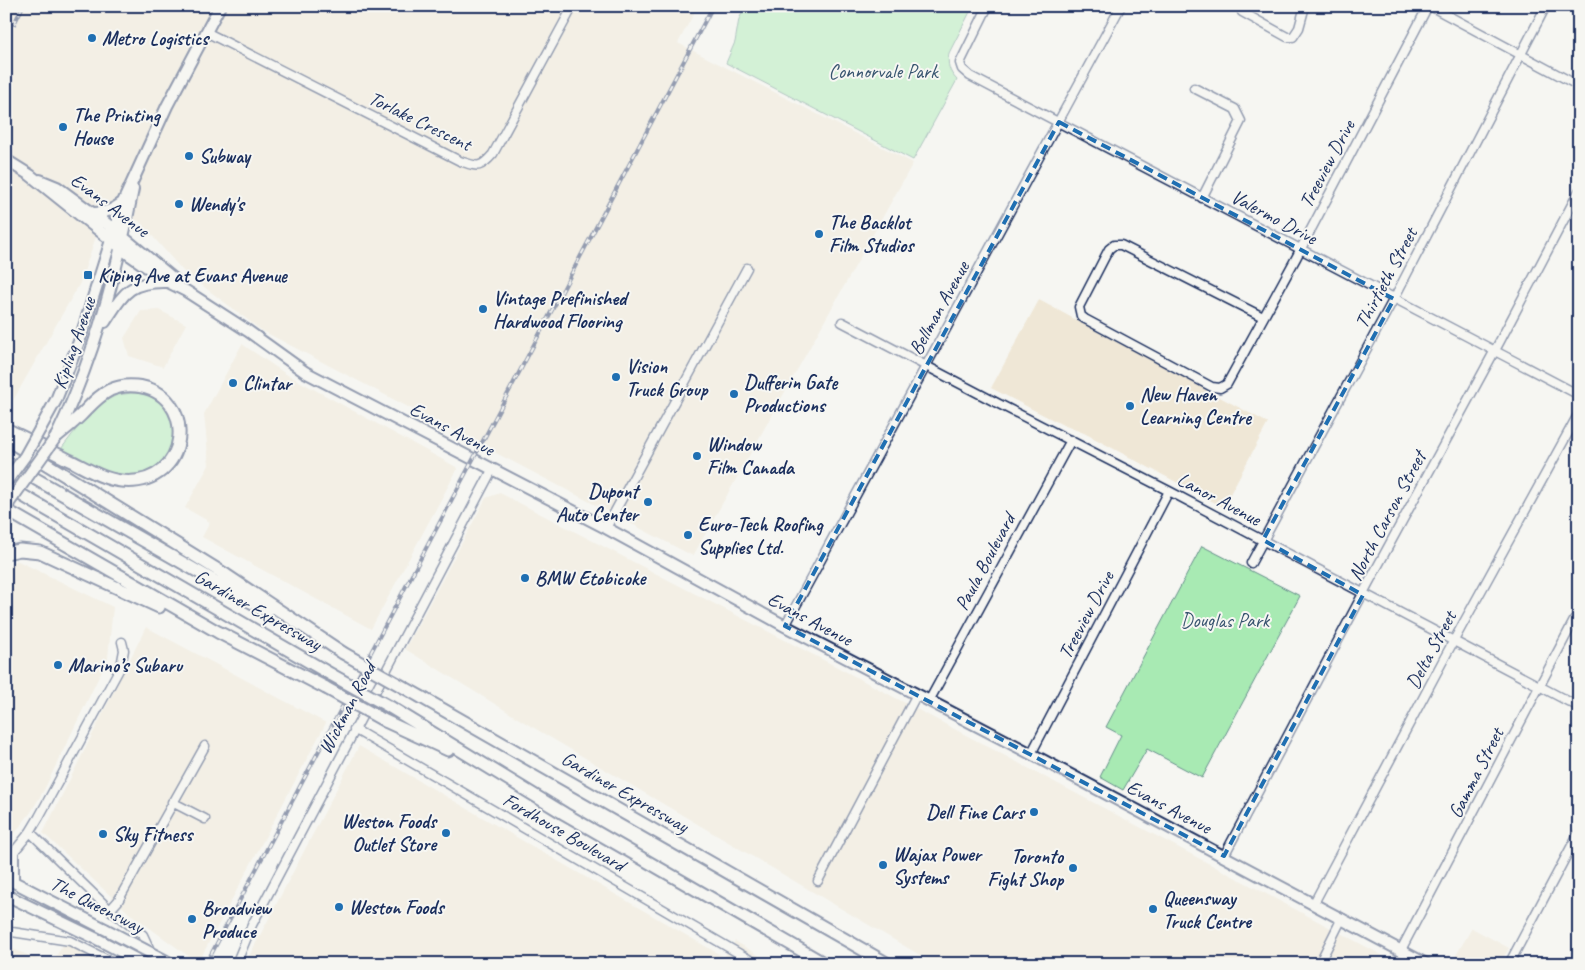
<svg xmlns="http://www.w3.org/2000/svg" width="1585" height="970" font-family="Caveat,sans-serif">
<style>
.built{fill:#efe7d6}
.green{fill:#a8eab3;stroke:#628c88}
.lines{fill:none;stroke-linecap:round;stroke-linejoin:round}
.minor-casing{stroke:#1b2f5e;stroke-width:11}
.major-casing{stroke:#1b2f5e;stroke-width:14}
.highway-casing{stroke:#1b2f5e;stroke-width:15}
.minor{stroke:#f6f6f2;stroke-width:8}
.major{stroke:#f6f6f2;stroke-width:10}
.highway{stroke:#f6f6f2;stroke-width:11}
.rail-casing{stroke:#1b2f5e;stroke-width:4}
.rail{stroke:#f6f6f2;stroke-width:2;stroke-dasharray:5.5;stroke-linecap:butt}
.major-bridge-casing{stroke:#1b2f5e;stroke-width:14;stroke-linecap:butt}
.highway-bridge-casing{stroke:#1b2f5e;stroke-width:15;stroke-linecap:butt}
.major-bridge{stroke:#f6f6f2;stroke-width:10}
.highway-bridge{stroke:#f6f6f2;stroke-width:11}
.marked{fill:none;stroke:#1f6fb2;stroke-width:4;stroke-dasharray:10 6;stroke-linejoin:round}
.poi-dot{fill:#1f6fb2;stroke:#f6f6f2;stroke-width:2}
.labels{text-anchor:middle;dominant-baseline:central;stroke-width:4;stroke-linejoin:round;paint-order:stroke}
.poi-label{font-size:20px;font-weight:bold;fill:#1b2f5e;stroke:#f6f6f2;text-anchor:start}
.park-label{font-size:20px;fill:#37546f;stroke:#f6f6f2}
.street-label{font-size:20px;fill:#1b2f5e;stroke:#f6f6f2}
</style>
<rect width="100%" height="100%" fill="#f6f6f2"/>
<filter id="ink" filterUnits="userSpaceOnUse"><feTurbulence type="fractalNoise" baseFrequency=".02" numOctaves="2"/><feDisplacementMap in="SourceGraphic" scale="10" xChannelSelector="R" yChannelSelector="G"/><feConvolveMatrix kernelMatrix="1 2 1 2 8 2 1 2 1" color-interpolation-filters="sRGB"/></filter>
<g filter="url(#ink)">
<path class="built" d="M6,6h692l-20,37 235,120 -220,393 -432,-226 -78,-59 -43,-49 -33,-17 -27,78 -69,121 -5,-3z
M1039,300l229,123 -45,84 -139,-74 -21,-8 -72,-37z
M159,310l27,14 -23,43 -34,-11 -5,-18 17,-27z
M242,344l44,30 172,94 -87,161 -169,-92 8,-15 -25,-14 24,-43 -5,-51z
M500,493l339,175 560,296h-464l-411,-242 -119,-73 81,-151z
M16,560l97,47 -5,51 -64,132 -13,22 -25,33v-276z
M146,627l180,96 -128,240 -69,-50 -86,-80z
M359,746l365,211 11,-16 38,23h-528z
M1472,928l37,20 -9,16h-44l-4,-2z
M65,942l43,22h-57z
M6,946l43,18h-43z"/>
<path class="green" d="M746,6h227l-24,47c-2,11 0,19 8,27l-44,80 -187,-97 9,-21 4,-23z
M131,393l14,1 14,7 10,11 5,13 1,14 -12,26 -15,9 -33,2 -15,-6 -39,-21c15,-19 31,-43 54,-53 5,-2 11,-2 16,-3z
M1202,546l98,50 -98,182 -55,-29 -24,41 -23,-13 21,-42 -15,-8z"/>
<g class="lines">
<defs>
<path id="minor" d="M988,6l-28,57 2,6 8,7 609,319
M1430,6l149,80
M1242,12l45,25h6l6,-9 6,-22
M206,32l254,129c18,6 20,8 33,-7l80,-148
M1194,88l41,21 6,12 -39,77
M1263,317l-142,-72h-7l-5,4 -30,58 2,9 4,3 127,68 8,1 7,-4 69,-126 132,-252
M842,322l157,82 170,87 410,216
M606,528l141,-260
M1251,563l147,-272 148,-285
M785,626l336,-620
M929,701l142,-261
M354,729l403,235
M1031,754l138,-263
M172,802l33,17
M30,832l80,78 33,25 6,13 -2,10 -5,6
M13,853l17,-21 9,-15 82,-151 3,-16 -2,-8
M1224,856l144,-272 132,-243 79,-150
M818,881l99,-187
M1314,903l133,-250 132,-240
M110,910l8,-9 87,-155
M6,930l6,2 58,9 46,23
M1401,950l178,-339
M236,964l16,-39 240,-455
M1319,964l23,-46
M1509,964l70,-132"/>
<path id="major" d="M6,160l24,15 101,81 37,26 18,9 62,40 57,41 301,156 179,98 235,122 406,216
M40,180l17,7 49,36 68,56
M94,213c12,0 18,-3 28,-10
M105,322c19,-29 24,-41 62,-40
M40,429l16,-29 24,-61 43,-137 44,-96 53,-100
M56,437c38,-79 61,-163 77,-248
M6,878l99,51
M13,881v-28
M6,895l93,45"/>
<path id="highway" d="M6,429c22,11 44,21 65,32 16,8 32,18 50,20 71,7 78,-89 15,-95 -9,-1 -17,0 -26,4 -12,6 -19,15 -29,25 -8,8 -17,15 -25,22
M6,439l220,136 117,78
M6,462l261,149
M6,486l326,189
M6,510l212,122 108,56
M6,553l14,-3 20,2 119,55
M421,697l467,267
M390,707l175,107 260,150
M385,721l63,29"/>
</defs>
<use href="#minor" class="minor-casing"/>
<use href="#major" class="major-casing"/>
<use href="#highway" class="highway-casing"/>
<use href="#minor" class="minor"/>
<use href="#major" class="major"/>
<use href="#highway" class="highway"/>
<defs>
<path id="rail" d="M14,24l9,-18
M206,964l507,-958"/>
</defs>
<use href="#rail" class="rail-casing"/>
<use href="#rail" class="rail"/>
<defs>
<path id="major-bridge" d="M6,482l19,-26 15,-27
M6,507l50,-70
M105,929l67,35
M99,940l46,24"/>
<path id="highway-bridge" d="M343,653l78,44
M332,675l58,32
M326,688l59,33"/>
</defs>
<use href="#major-bridge" class="major-bridge-casing"/>
<use href="#highway-bridge" class="highway-bridge-casing"/>
<use href="#major-bridge" class="major-bridge"/>
<use href="#highway-bridge" class="highway-bridge"/>
</g>
</g>
<path d="M0 0H1585V970H0ZM1059,122l335,177 -131,241 100,55 -139,261 -439,-230z" fill="#f6f6f2" fill-opacity=".55" fill-rule="evenodd"/>
<path class="marked" d="M1059,122l335,177 -131,241 100,55 -139,261 -439,-230z"/>
<g class="poi-dot">
<circle cx="92" cy="38" r="5"/>
<circle cx="63" cy="127" r="5"/>
<circle cx="189" cy="156" r="5"/>
<circle cx="179" cy="204" r="5"/>
<circle cx="819" cy="234" r="5"/>
<rect x="83" y="270" width="10" height="10" rx="2.5"/>
<circle cx="483" cy="309" r="5"/>
<circle cx="616" cy="377" r="5"/>
<circle cx="233" cy="383" r="5"/>
<circle cx="734" cy="394" r="5"/>
<circle cx="1130" cy="406" r="5"/>
<circle cx="697" cy="456" r="5"/>
<circle cx="648" cy="502" r="5"/>
<circle cx="688" cy="535" r="5"/>
<circle cx="525" cy="578" r="5"/>
<circle cx="58" cy="665" r="5"/>
<circle cx="1034" cy="812" r="5"/>
<circle cx="446" cy="833" r="5"/>
<circle cx="103" cy="834" r="5"/>
<circle cx="883" cy="865" r="5"/>
<circle cx="1073" cy="868" r="5"/>
<circle cx="339" cy="907" r="5"/>
<circle cx="1153" cy="909" r="5"/>
<circle cx="192" cy="919" r="5"/>
</g>
<g class="labels">
<g class="poi-label">
<text x="102" y="38">Metro Logistics</text>
<text x="73" y="115">The Printing<tspan x="73" dy="23">House</tspan></text>
<text x="199" y="156">Subway</text>
<text x="189" y="204">Wendy's</text>
<text x="829" y="222">The Backlot<tspan x="829" dy="23">Film Studios</tspan></text>
<text x="98" y="275">Kiping Ave at Evans Avenue</text>
<text x="493" y="298">Vintage Prefinished<tspan x="493" dy="23">Hardwood Flooring</tspan></text>
<text x="626" y="366">Vision<tspan x="626" dy="23">Truck Group</tspan></text>
<text x="744" y="382">Dufferin Gate<tspan x="744" dy="23">Productions</tspan></text>
<text x="243" y="383">Clintar</text>
<text x="1140" y="394">New Haven<tspan x="1140" dy="23">Learning Centre</tspan></text>
<text x="707" y="444">Window<tspan x="707" dy="23">Film Canada</tspan></text>
<text x="638" y="491" text-anchor="end">Dupont<tspan x="638" dy="23">Auto Center</tspan></text>
<text x="698" y="524">Euro-Tech Roofing<tspan x="698" dy="23">Supplies Ltd.</tspan></text>
<text x="535" y="578">BMW Etobicoke</text>
<text x="68" y="665">Marino’s Subaru</text>
<text x="1024" y="812" text-anchor="end">Dell Fine Cars</text>
<text x="436" y="821" text-anchor="end">Weston Foods<tspan x="436" dy="23">Outlet Store</tspan></text>
<text x="113" y="834">Sky Fitness</text>
<text x="893" y="854">Wajax Power<tspan x="893" dy="23">Systems</tspan></text>
<text x="1063" y="856" text-anchor="end">Toronto<tspan x="1063" dy="23">Fight Shop</tspan></text>
<text x="1163" y="898">Queensway<tspan x="1163" dy="23">Truck Centre</tspan></text>
<text x="349" y="907">Weston Foods</text>
<text x="202" y="908">Broadview<tspan x="202" dy="23">Produce</tspan></text>
</g>
<g class="park-label">
<text x="883" y="71">Connorvale Park</text>
<text x="1225" y="620">Douglas Park</text>
</g>
<g class="street-label">
<text transform="translate(420 121) rotate(26)">Torlake Crescent</text>
<text transform="translate(1327 164) rotate(-62)">Treeview Drive</text>
<text transform="translate(110 205) rotate(37)">Evans Avenue</text>
<text transform="translate(1274 217) rotate(28)">Valermo Drive</text>
<text transform="translate(1386 278) rotate(-62)">Thirtieth Street</text>
<text transform="translate(939 308) rotate(-61)">Bellman Avenue</text>
<text transform="translate(74 343) rotate(-71)">Kipling Avenue</text>
<text transform="translate(452 429) rotate(28)">Evans Avenue</text>
<text transform="translate(1219 499) rotate(28)">Lanor Avenue</text>
<text transform="translate(1387 516) rotate(-62)">North Carson Street</text>
<text transform="translate(985 562) rotate(-62)">Paula Boulevard</text>
<text transform="translate(258 610) rotate(30)">Gardiner Expressway</text>
<text transform="translate(1086 615) rotate(-62)">Treeview Drive</text>
<text transform="translate(810 619) rotate(28)">Evans Avenue</text>
<text transform="translate(1431 650) rotate(-62)">Delta Street</text>
<text transform="translate(347 708) rotate(-62)">Wickman Road</text>
<text transform="translate(1476 773) rotate(-63)">Gamma Street</text>
<text transform="translate(625 792) rotate(30)">Gardiner Expressway</text>
<text transform="translate(1169 807) rotate(28)">Evans Avenue</text>
<text transform="translate(564 832) rotate(30)">Fordhouse Boulevard</text>
<text transform="translate(97 905) rotate(27)">The Queensway</text>
</g>
</g>
<rect width="1585" height="970" fill="none" stroke="#f6f6f2" stroke-width="25"/>
<rect x="12" y="12" width="1560" height="945" fill="none" stroke="#1b2f5e" stroke-width="2" filter="url(#ink)"/>
</svg>
